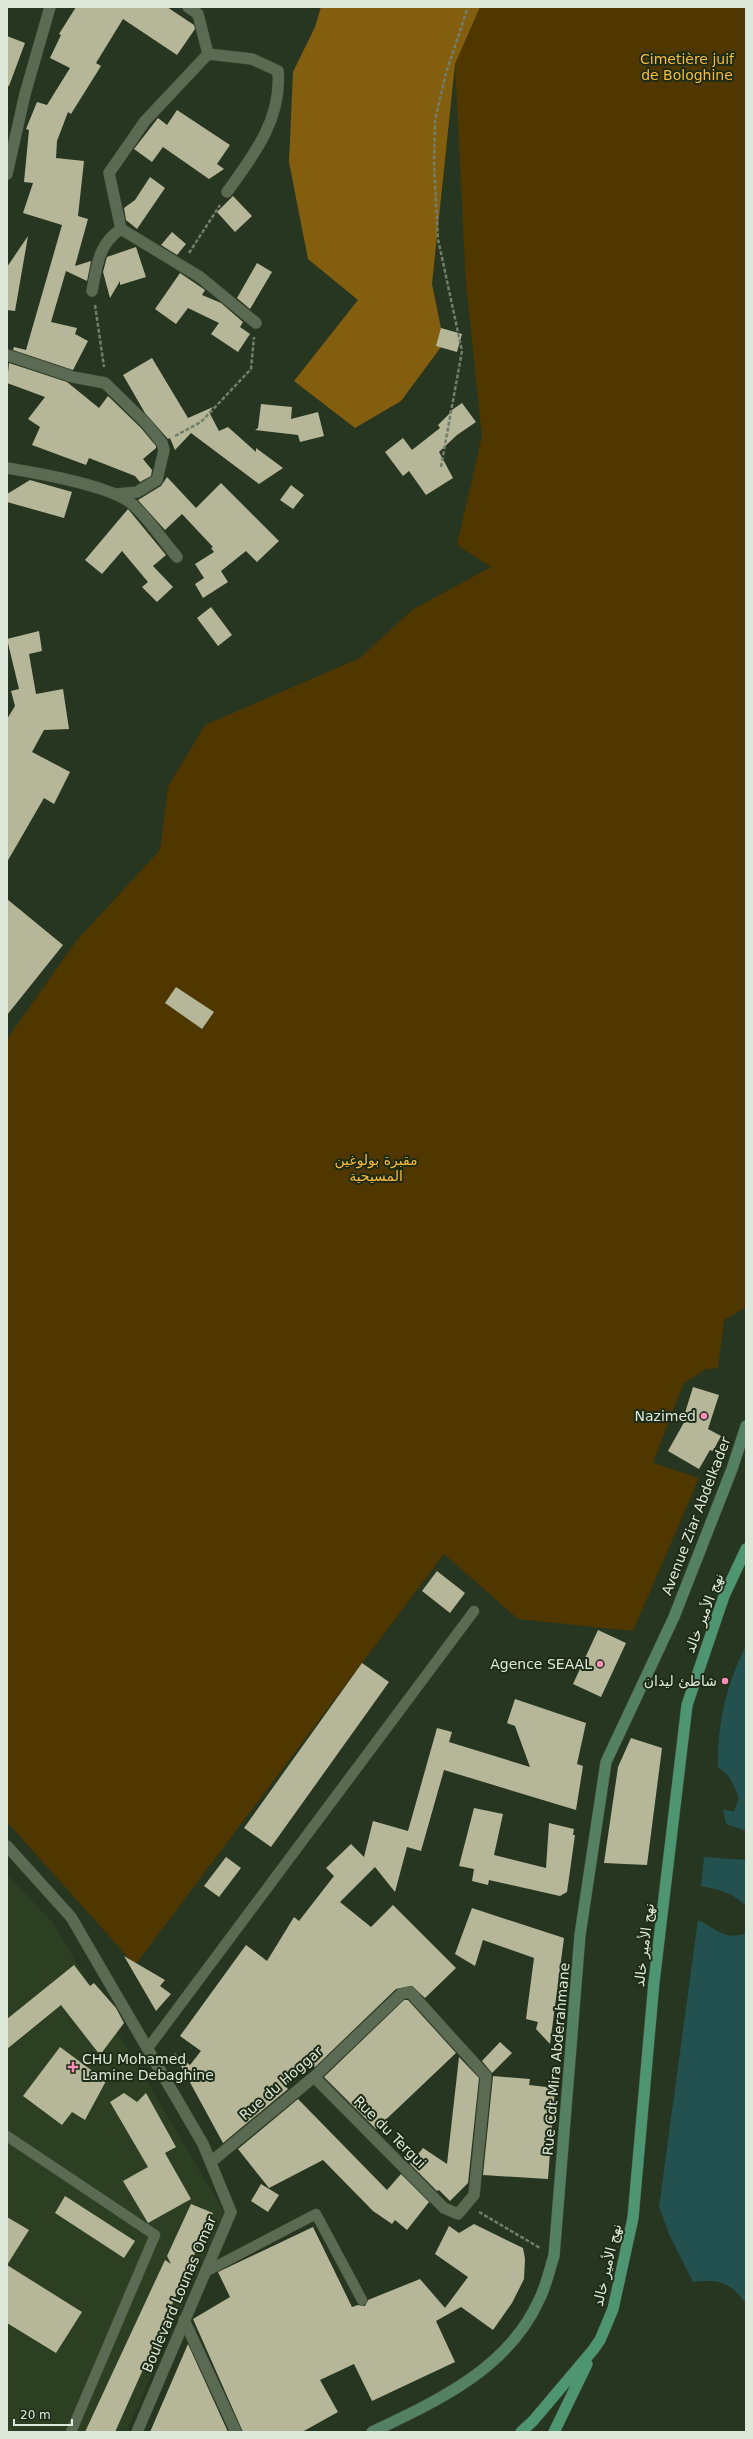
<svg xmlns="http://www.w3.org/2000/svg" width="753" height="2439" font-family="'DejaVu Sans',Cairo,sans-serif">
<style>
.built{fill:#2d3f23}
.green{fill:#503700}
.forest{fill:#835e0f}
.water{fill:#23514f}
.building{fill:#b6b798}
.lines{fill:none;stroke-linecap:round;stroke-linejoin:round}
.service-casing{stroke:#46523f;stroke-width:11}
.minor-casing{stroke:#46523f;stroke-width:12}
.tertiary-casing{stroke:#46523f;stroke-width:12}
.secondary-casing{stroke:#46523f;stroke-width:12}
.primary-casing{stroke:#46523f;stroke-width:12}
.path{stroke:#717e6b;stroke-width:2.5;stroke-dasharray:4 2;stroke-linecap:butt}
.service{stroke:#5b6b53;stroke-width:10}
.minor{stroke:#5b6b53;stroke-width:11}
.tertiary{stroke:#5b6b53;stroke-width:11}
.secondary{stroke:#548163;stroke-width:11}
.primary{stroke:#4e9672;stroke-width:11}
.poi-dot{fill:#ff8eba;stroke:#1e2c17;stroke-width:1.5}
.labels{text-anchor:middle;dominant-baseline:central;stroke-width:4;stroke-linejoin:round;paint-order:stroke}
.park-label{font-size:14px;fill:#fbba39;stroke:#1e2c17}
.poi-label{font-size:14px;fill:#dee8da;stroke:#1e2c17;text-anchor:end}
.street-label{font-size:14px;fill:#dee8da;stroke:#1e2c17}
</style>
<rect width="100%" height="100%" fill="#273620"/>
<path class="built" d="M7,1874l46,49 171,289 -98,220h-119z"/>
<path class="green" d="M480,7h266v1300l-22,13 -6,48 -12,1 -23,15 -30,79 46,15 -66,153 -115,-12 -74,-65 -309,411 -128,-143v-783l70,-99 83,-90 8,-63 37,-62 155,-67 52,-48 79,-43 -34,-22 25,-109 -16,-151 -11,-221z"/>
<path class="forest" d="M321,7h159l-25,57 -23,220 12,59 -43,58 -46,27 -61,-47 64,-81 -50,-41 -19,-97 4,-90 22,-45z"/>
<path class="water" d="M746,1646v185l-20,-7 -3,-15 11,3 5,-14c-5,-11 -9,-26 -21,-30 -1,-43 8,-84 28,-122z
M704,1857l42,3v46c-14,-14 -26,-16 -45,-20z
M698,1920c19,9 27,21 48,13v371c-15,-22 -27,-25 -53,-22l-23,-46 -11,-29z"/>
<path class="building" d="M76,7h91l27,18 1,4 -18,26 -54,-36 -27,44 5,3 -30,48 -3,-2 -11,29 -1,17 28,3 -6,55 10,3 -13,47 16,-5 -4,20 -21,-10 -15,51 26,6 -2,6 13,7 -15,29 -60,-20 1,-3 12,3 36,-125 -39,-12 10,-30 -9,-1 5,-52 -3,-1 11,-27 10,3 23,-37 -20,-10 11,-23 -2,-1z
M7,36l18,7 -16,43h-2z
M177,110l53,35 -13,19 7,5 -15,10 -46,-32 -11,15 -18,-13 24,-31 9,7z
M150,177l15,11 -28,41 -11,-9 -2,-12 11,-8z
M233,196l19,20 -17,16 -18,-20z
M172,232l14,12 -9,11 -16,-10z
M28,236l-13,75 -8,-1v-43z
M136,247l10,30 -26,8v-4l-10,17 -7,-26 4,-15z
M257,263l15,9 -22,37 -13,-11z
M180,273l25,17 -3,5 19,8 22,19 -3,5 10,7 -12,18 -27,-18 8,-11 -31,-15 -12,16 -21,-15z
M441,328l21,6 -5,18 -21,-6z
M152,358l36,60 25,-11 -4,5 10,19 9,-4 28,25v-4l27,20 -24,16 -68,-51 -16,17 -5,-12 -2,1 -23,-26 -22,-38z
M9,363l58,19 32,26 9,-12 33,32 15,18v2l-13,11 9,11 -1,6 -11,6 -5,-6 -46,-18 -3,7 -54,-20 8,-18 -12,-8 17,-22 -38,-14z
M462,403l14,19 -19,13 -18,17 14,26 -27,17 -17,-24 -6,5 -18,-24 18,-14 9,12 28,-22 -2,-3 12,-12 -1,-1z
M261,404l31,3 -1,12 27,-7 6,24 -24,6 -2,-7 -43,-5 3,-2z
M167,477l29,31 25,-25 58,58 -22,21 -11,-11 -25,20 7,11 -25,16 -8,-14 9,-6 -9,-14 19,-12 -3,-4 2,-1 -31,-33 -17,16 -27,-30 23,-14z
M30,480l42,12 -8,26 -57,-16v-8z
M291,485l13,10 -11,14 -13,-9z
M128,509l38,46 -13,11 20,21 -16,15 -15,-15 6,-5 -26,-31 -20,23 -17,-14z
M211,607l21,28 -14,11 -21,-28z
M39,631l3,20 -13,3 7,40 27,-5 6,40 -25,1 -12,22 38,20 -16,32 -10,-6 -37,64v-143l8,-13 -4,-15 8,-2 -12,-50z
M7,899l56,46 -56,70z
M176,987l38,25 -12,17 -37,-26z
M693,1387l26,8 -11,34 13,7 -8,15 -3,-1 -11,19 -31,-18 19,-34 -3,-1z
M437,1571l28,22 -15,20 -28,-22z
M598,1630l28,13 -25,54 -28,-13z
M362,1663l27,19 -118,165 -27,-19z
M515,1699l71,24 -9,41 6,2 -7,44 -132,-40 -23,81 -14,-4 -12,45 -20,-25 -35,35 31,25 22,-22 63,63 -31,30 -13,-12 -16,3 -81,78 -5,-5 -25,24 3,3 -65,54 -49,-90 16,12 11,-14 -21,-15 66,-91 21,16 27,-44 5,4 35,-45 -8,-8 25,-24 13,13 9,-36 35,10 29,-103 15,4 -3,10 81,25 -15,-41 -8,-3z
M631,1738l31,10 -15,117 -43,-2 14,-96z
M474,1808l29,6 -9,41 52,13 3,-45 25,6 -1,6h2l-8,57 -7,4 -71,-16 -1,5 -16,-4 2,-12 -15,-3z
M226,1857l15,11 -22,29 -15,-11z
M472,1908l92,30 -14,106 -14,-15 2,-7 -12,-3 8,-61 -51,-18 -8,26 -20,-12z
M124,1956l41,24 -5,6 11,8 -15,17z
M74,1965l16,21 4,-3 22,25 8,15 -24,32 -39,-50 -54,44v-30z
M404,2000h4l48,53 -80,76 -52,-52z
M500,2042l12,11 -20,20 -10,-12z
M60,2047l46,34 -21,39 -13,-8 -10,13 -39,-29z
M459,2057l20,21 -11,105 -18,18 -11,-11 -2,1 -27,-27 13,-16 24,16z
M493,2076l37,3 -1,6 26,3 -7,91 -65,-4z
M124,2093l13,9 9,-9 30,54 -11,6 26,46 -43,24 -25,-42 25,-14 -38,-65z
M298,2099l89,91 14,-16 28,28 -22,28 -12,-10 -3,4 -19,-13 -50,-51 -54,28 -31,-39z
M261,2184l18,11 -11,17 -17,-11z
M65,2196l70,45 -11,17 -69,-45z
M191,2204l22,9 -98,219h-30l80,-172 6,4 -4,-8z
M7,2217l22,13 -22,35z
M474,2224l49,24 2,11 -1,20 -12,24 -19,27 -32,-23 -25,14 19,41 -83,39 -18,-37 -34,16 18,32 -36,20h-59l-50,-113 37,-22 -12,-25 95,-45 39,80 6,-2 7,1 3,-6 52,-21 25,29 23,-31 -33,-23 14,-28 10,7z
M7,2265l75,47 -26,41 -49,-30z
M188,2344l40,88h-78z"/>
<g class="lines">
<defs>
<path id="service" d="M148,2048l326,-437
M7,2136l148,99 -84,197
M205,2272l111,-58 46,86"/>
<path id="minor" d="M188,7l10,7 10,40 44,5 26,12c4,48 -24,84 -51,121
M208,54l-63,67 -36,52 12,56 79,48 56,46
M92,291c5,-25 6,-47 29,-62
M7,355l66,22 32,6 41,40 16,20 2,7 -7,30 -20,12 -20,2
M7,468c30,5 101,17 124,35 13,10 34,40 46,54
M212,2161l102,-84 87,-83 9,-2 76,84 -12,119 -16,19 -14,-6 -130,-131
M184,2320l52,112"/>
<path id="tertiary" d="M7,174l18,-80 25,-87
M7,1846l64,71 132,227 28,68 -94,220"/>
<path id="secondary" d="M372,2432c65,-31 136,-63 167,-132 7,-13 10,-29 15,-44l26,-321 26,-173 68,-145 58,-148 14,-43"/>
<path id="primary" d="M521,2432l12,-11 60,-71 7,-10 13,-31 20,-91 21,-236 33,-277 37,-109 22,-47
M554,2432l33,-68"/>
</defs>
<use href="#service" class="service-casing"/>
<use href="#minor" class="minor-casing"/>
<use href="#tertiary" class="tertiary-casing"/>
<use href="#secondary" class="secondary-casing"/>
<use href="#primary" class="primary-casing"/>
<path class="path" d="M189,253l31,-48
M95,305l9,62
M175,436l26,-14 50,-53 3,-32
M441,467l21,-116 -24,-112 -4,-75 1,-44 11,-47 22,-66
M479,2212l61,36"/>
<use href="#service" class="service"/>
<use href="#minor" class="minor"/>
<use href="#tertiary" class="tertiary"/>
<use href="#secondary" class="secondary"/>
<use href="#primary" class="primary"/>
</g>
<g class="poi-dot">
<circle cx="704" cy="1416" r="4"/>
<circle cx="600" cy="1664" r="4"/>
<circle cx="725" cy="1681" r="4"/>
<path d="M71 2061h4v4h4v4h-4v4h-4v-4h-4v-4h4z"/>
</g>
<g class="labels">
<g class="park-label">
<text x="687" y="59">Cimetière juif<tspan x="687" dy="16">de Bologhine</tspan></text>
<text x="376" y="1160">مقبرة بولوغين<tspan x="376" dy="16">المسيحية</tspan></text>
</g>
<g class="poi-label">
<text x="696" y="1416">Nazimed</text>
<text x="592" y="1664">Agence SEAAL</text>
<text x="717" y="1681">شاطئ ليدان</text>
<text x="82" y="2059" text-anchor="start">CHU Mohamed<tspan x="82" dy="16">Lamine Debaghine</tspan></text>
</g>
<g class="street-label">
<text transform="translate(696 1516) rotate(-69)">Avenue Ziar Abdelkader</text>
<text transform="translate(704 1613) rotate(-69)">نهج الأمير خالد</text>
<text transform="translate(644 1945) rotate(-83)">نهج الأمير خالد</text>
<text transform="translate(556 2059) rotate(-85)">Rue Cdt Mira Abderahmane</text>
<text transform="translate(281 2083) rotate(-41)">Rue du Hoggar</text>
<text transform="translate(390 2132) rotate(45)">Rue du Tergui</text>
<text transform="translate(607 2265) rotate(-77)">نهج الأمير خالد</text>
<text transform="translate(179 2294) rotate(-67)">Boulevard Lounas Omar</text>
</g>
</g>
<rect width="753" height="2439" fill="none" stroke="#dee8da" stroke-width="16"/>
<path d="M14 2419v6h58v-6" fill="none" stroke="#dee8da" stroke-width="2"/>
<text x="20" y="2419" font-size="12" fill="#dee8da" stroke="#1e2c17" stroke-width="3" paint-order="stroke">20 m</text>
</svg>
